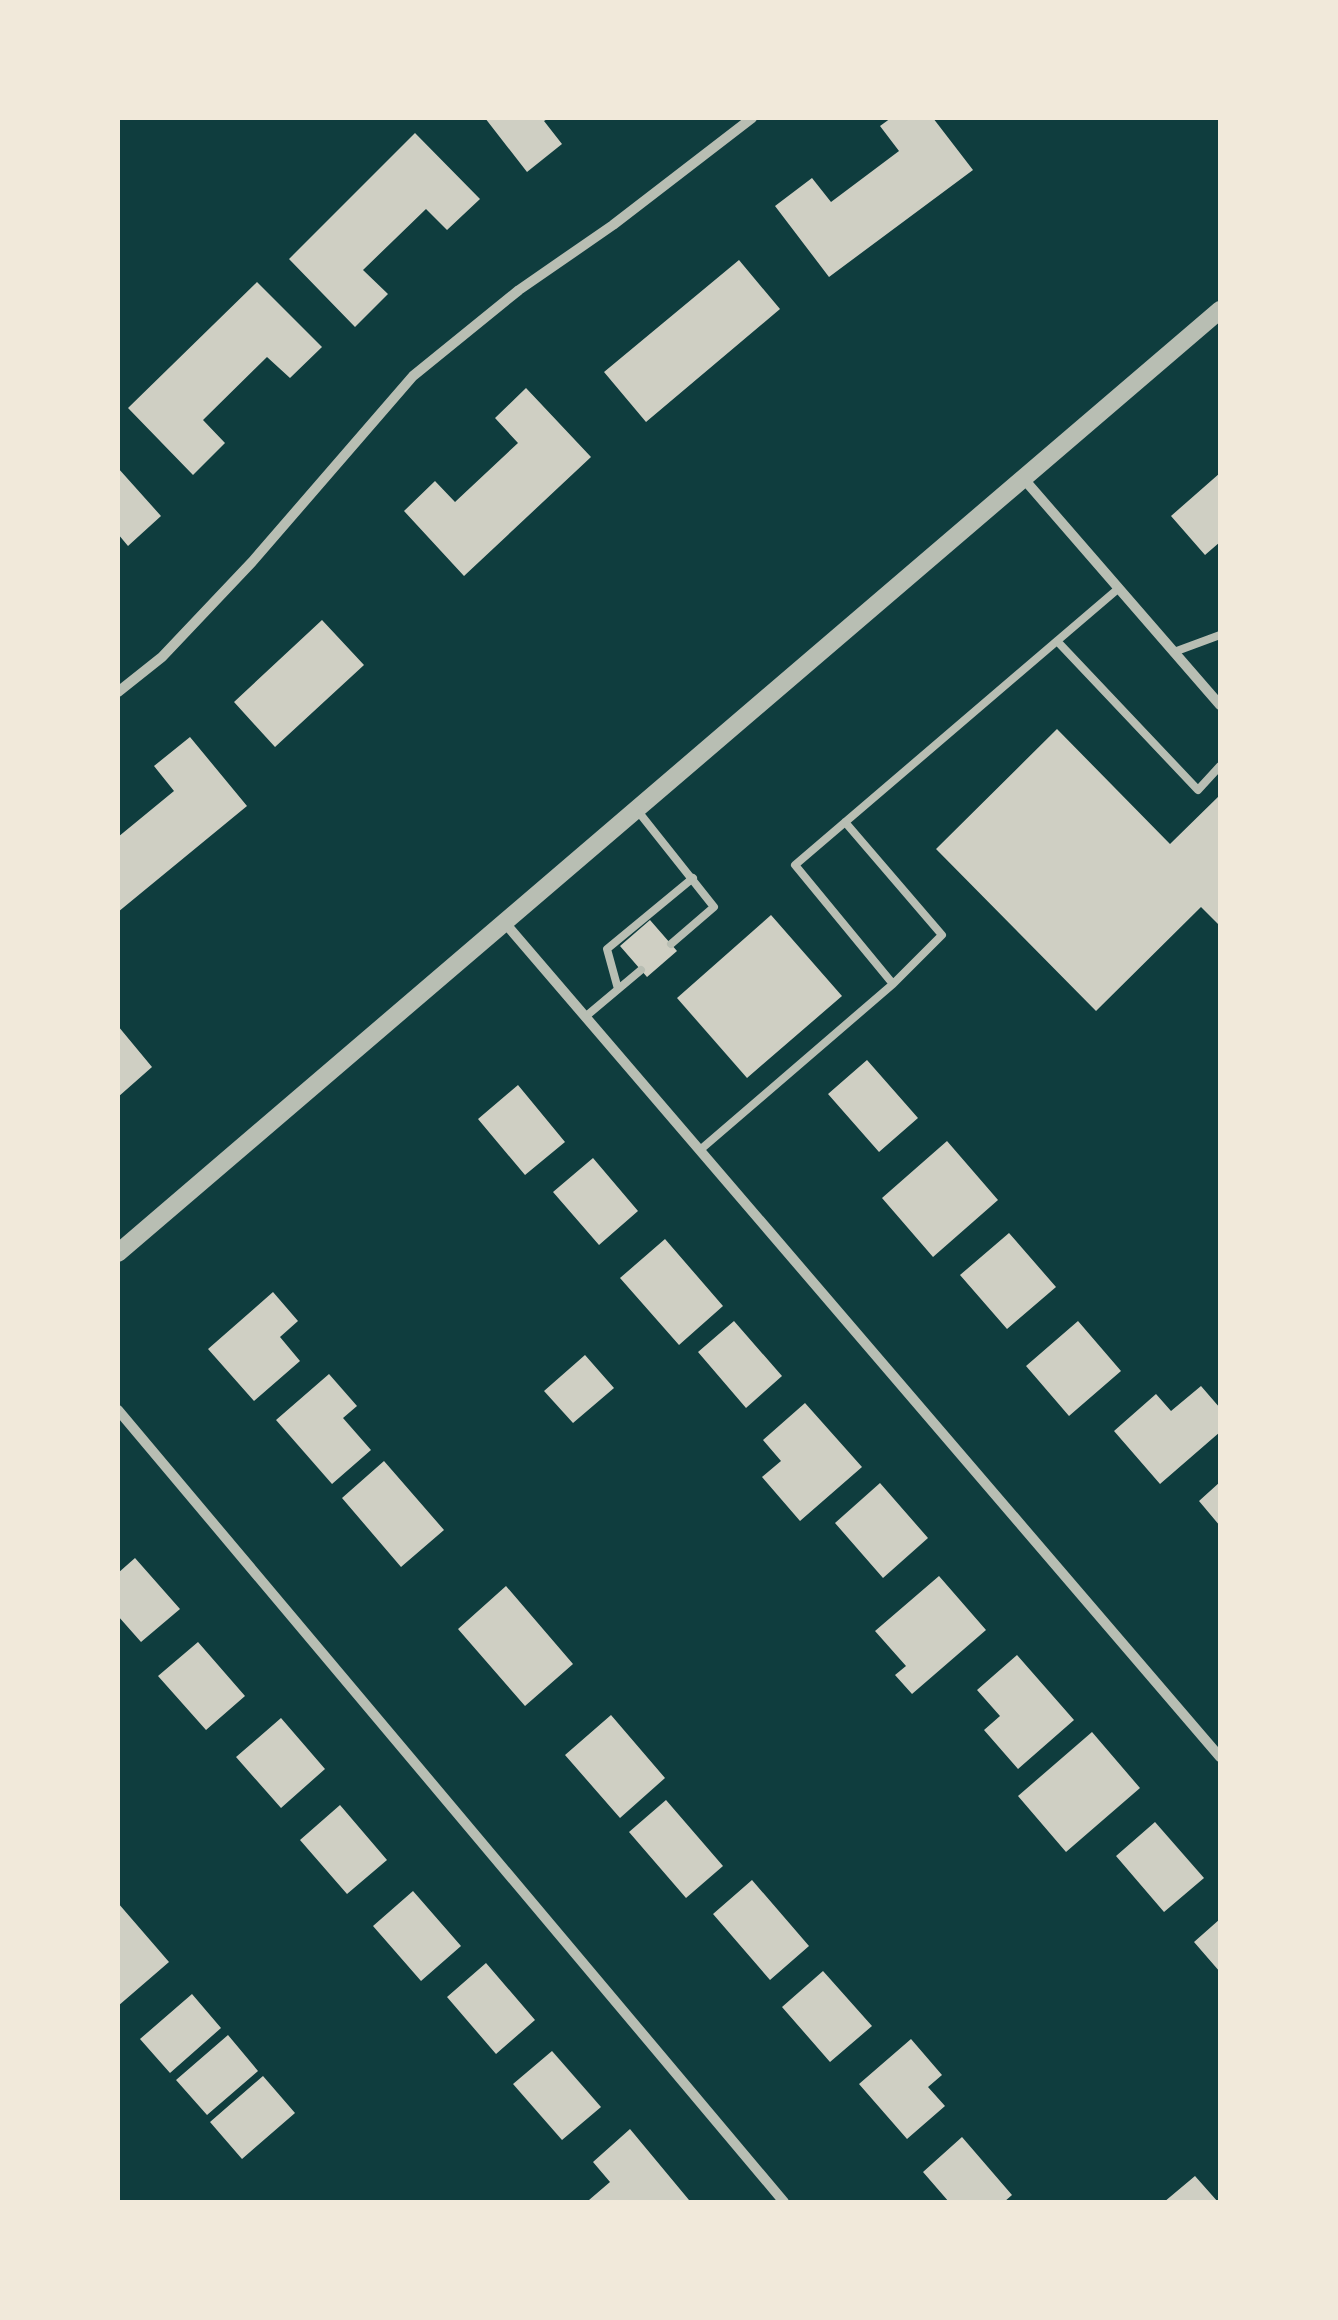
<svg xmlns="http://www.w3.org/2000/svg" width="1338" height="2320" font-family="Lato,sans-serif">
<style>
.building{fill:#cfcfc3}
.lines{fill:none;stroke-linecap:round;stroke-linejoin:round}
.service{stroke:#b8beb3;stroke-width:8}
.minor{stroke:#b8beb3;stroke-width:10}
.tertiary{stroke:#b8beb3;stroke-width:18}
</style>
<rect width="100%" height="100%" fill="#0f3d3e"/>
<path class="building" d="M485,118h64l-5,3 18,23 -35,28z
M891,118h42l40,52 -144,107 -54,-71 37,-28 19,24 68,-51 -19,-25z
M415,133l65,66 -33,31 -21,-21 -63,61 25,24 -33,33 -66,-68z
M739,260l41,49 -134,113 -42,-50z
M257,282l65,65 -32,31 -23,-21 -64,63 22,23 -32,32 -65,-67z
M526,388l65,69 -127,119 -60,-65 31,-30 20,21 63,-59 -23,-25z
M118,468l43,48 -33,30 -10,-12z
M1220,473v69l-15,13 -34,-39z
M322,620l42,45 -89,82 -41,-45z
M1057,729l113,115 50,-49v131l-19,-19 -105,104 -160,-162z
M190,737l57,69 -129,106v-75l56,-46 -20,-25z
M771,915l71,81 -95,82 -70,-80z
M650,920l27,31 -30,26 -27,-31z
M118,1026l34,41 -34,30z
M867,1060l51,58 -39,34 -51,-58z
M518,1085l47,57 -40,33 -47,-56z
M947,1141l51,59 -65,57 -51,-59z
M593,1158l45,53 -39,34 -46,-53z
M1009,1233l47,54 -49,42 -47,-54z
M665,1239l58,67 -44,39 -59,-67z
M273,1292l25,29 -18,16 20,24 -46,40 -46,-52z
M734,1321l48,55 -36,32 -48,-56z
M1078,1321l43,50 -52,45 -43,-50z
M585,1355l29,33 -41,35 -29,-32z
M329,1374l28,32 -14,12 28,32 -39,34 -56,-64z
M1201,1386l19,22v24l-60,52 -46,-53 42,-37 15,17z
M805,1403l57,64 -62,54 -38,-44 19,-16 -18,-21z
M384,1461l60,69 -43,37 -59,-69z
M1220,1482v44l-21,-25z
M880,1483l48,55 -45,40 -48,-55z
M135,1558l45,51 -39,33 -23,-26v-43z
M939,1576l47,54 -74,64 -17,-19 11,-9 -31,-35z
M506,1586l67,78 -48,42 -67,-77z
M198,1642l47,54 -39,34 -48,-54z
M1017,1655l57,65 -56,49 -34,-39 16,-14 -23,-26z
M611,1715l54,63 -45,40 -55,-63z
M281,1718l44,51 -44,39 -45,-51z
M1092,1732l48,56 -74,64 -48,-56z
M666,1800l57,66 -37,32 -57,-66z
M340,1805l47,55 -40,34 -47,-54z
M1155,1822l49,56 -40,34 -48,-56z
M752,1880l57,66 -39,34 -57,-66z
M413,1891l48,55 -40,35 -48,-55z
M118,1903l51,59 -51,44z
M1220,1919v53l-26,-30z
M486,1963l49,57 -39,34 -49,-57z
M823,1971l49,55 -42,36 -48,-55z
M192,1994l29,34 -51,45 -30,-34z
M228,2035l30,36 -51,44 -31,-35z
M911,2039l31,36 -14,12 17,19 -38,33 -48,-55z
M552,2051l49,56 -39,33 -49,-56z
M263,2076l32,37 -53,46 -32,-37z
M630,2129l59,71 -3,2 -97,-2 21,-18 -17,-20z
M962,2137l50,58 -8,7h-55l-26,-30z
M1195,2176l23,26h-54z"/>
<g class="lines">
<path class="service" d="M1057,641l141,149 22,-24
M1174,652l46,-17
M637,810l77,97 -43,37
M893,984l-98,-119 324,-277
M618,989l-11,-40 86,-71
M585,1017l56,-47
M700,1150l193,-166 49,-49 -97,-113"/>
<path class="minor" d="M1023,478l197,227
M118,692l44,-35 90,-95 161,-186 106,-86 94,-65 139,-107
M505,923l715,834
M118,1410l666,792"/>
<path class="tertiary" d="M118,1253l1102,-943"/>
</g>
<rect width="1338" height="2320" fill="none" stroke="#f1e9da" stroke-width="240"/>
</svg>
